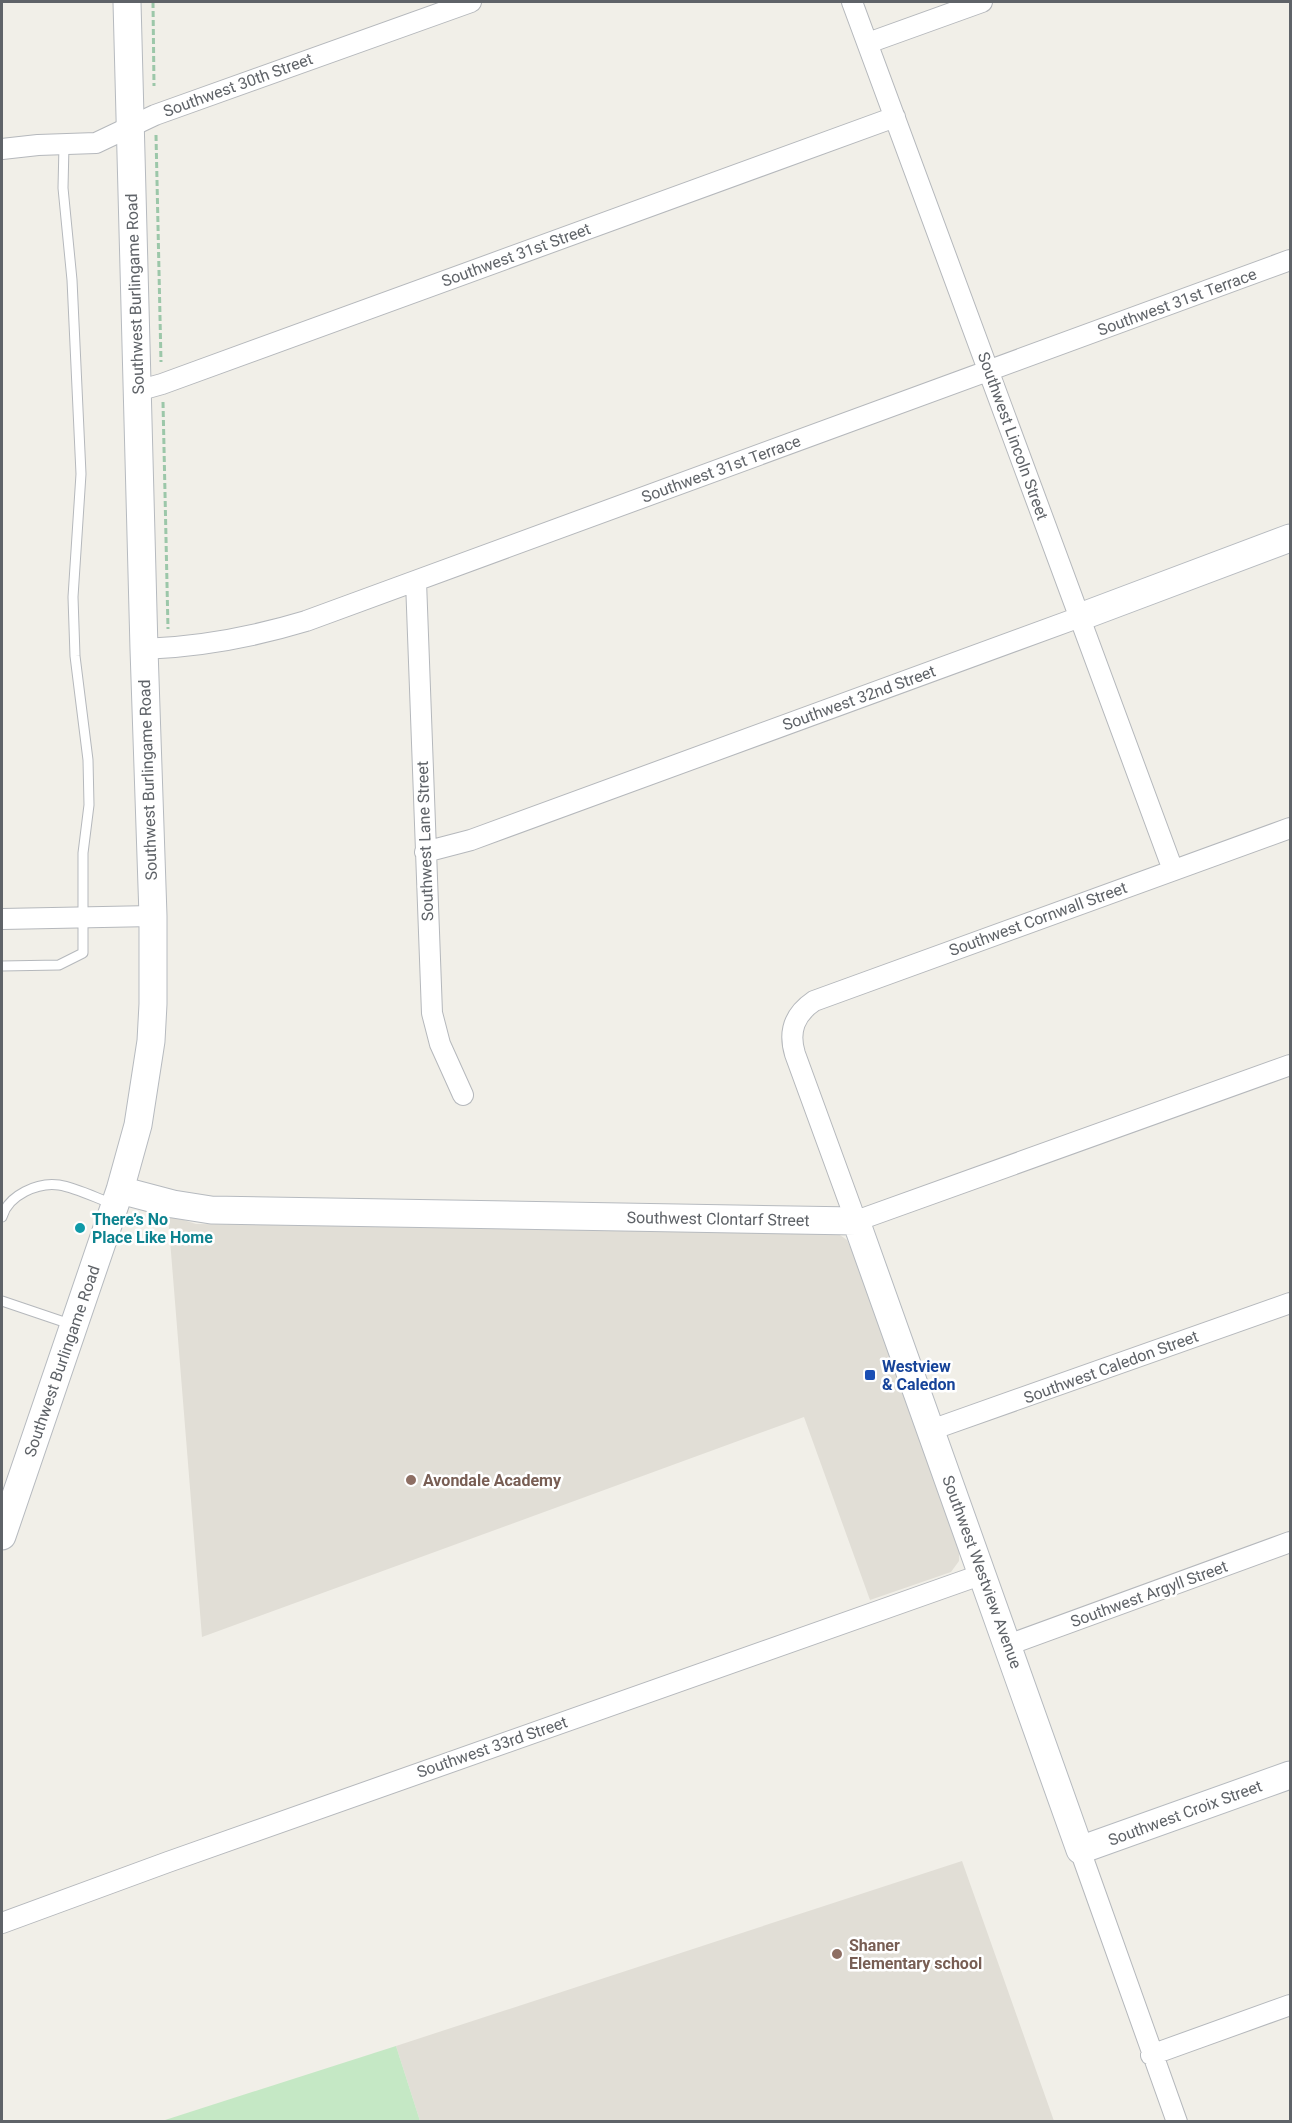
<svg xmlns="http://www.w3.org/2000/svg" width="1292" height="2123" font-family="Roboto,sans-serif">
<style>
.education{fill:#e1ded6}
.green{fill:#c5e8c5}
.lines{fill:none;stroke-linecap:round;stroke-linejoin:round}
.lane-casing{stroke:#b5b8bc;stroke-width:11}
.street-casing{stroke:#b5b8bc;stroke-width:22}
.secondary-casing{stroke:#b6babf;stroke-width:29}
.path{stroke:#9cc7a9;stroke-width:3;stroke-dasharray:6 3;stroke-linecap:butt}
.lane{stroke:#fff;stroke-width:9}
.street{stroke:#fff;stroke-width:20}
.secondary{stroke:#fff;stroke-width:27}
.culture-dot{fill:#0f9aa8;stroke:#fff;stroke-width:2}
.transit-dot{fill:#1a4fb4;stroke:#fff;stroke-width:2}
.education-dot{fill:#8d6e63;stroke:#fff;stroke-width:2}
.labels{text-anchor:middle;dominant-baseline:central;stroke-width:5;stroke-linejoin:round;paint-order:stroke}
.street-label{font-size:16px;fill:#5f6368;stroke:#fff}
.culture-label{font-size:16px;font-weight:bold;fill:#0d838f;stroke:#fff;text-anchor:start}
.transit-label{font-size:16px;font-weight:bold;fill:#164399;stroke:#fff;text-anchor:start}
.education-label{font-size:16px;font-weight:bold;fill:#785e54;stroke:#fff;text-anchor:start}
</style>
<rect width="100%" height="100%" fill="#f1efe8"/>
<path class="education" d="M168,1215l28,9 641,9 10,7 8,18 104,286v17l-8,11 -81,28 -66,-183 -602,220z
M962,1861l92,260h-634l-24,-75z"/>
<path class="green" d="M396,2046l24,75h-258z"/>
<g class="lines">
<defs>
<path id="lane" d="M2,966l57,-1 24,-12v-100l6,-48 -1,-45 -13,-104 -2,-59 8,-123 -9,-194 -9,-92 1,-43
M2,1217c6,-22 36,-35 57,-32 18,3 37,13 54,19
M2,1301l68,23"/>
<path id="street" d="M852,2l321,868
M868,43l114,-41
M2,149l36,-4 58,-2 59,-28 316,-113
M137,391l25,-7 733,-267
M416,581l16,432 8,31 23,51
M144,649c55,-2 109,-12 162,-28l984,-361
M1290,828l-476,173c-19,13 -26,30 -19,53l61,167 434,-156
M425,852l46,-12 609,-223
M2,919l151,-3
M931,1430l359,-127
M1008,1645l282,-103
M1080,1850l97,272
M2,1923l166,-61 815,-288
M1151,2055l139,-50"/>
<path id="secondary" d="M1080,617l210,-79
M120,1190l53,14 38,6 645,11 224,629 210,-75
M2,1536l118,-346 18,-65 13,-84 2,-37v-88l-9,-267 -17,-647"/>
</defs>
<use href="#lane" class="lane-casing"/>
<use href="#street" class="street-casing"/>
<use href="#secondary" class="secondary-casing"/>
<path class="path" d="M153,2l1,84
M156,135l5,227
M163,402l5,227"/>
<use href="#lane" class="lane"/>
<use href="#street" class="street"/>
<use href="#secondary" class="secondary"/>
</g>
<circle class="culture-dot" cx="80" cy="1228" r="6"/>
<rect class="transit-dot" x="864" y="1369" width="12" height="12" rx="3"/>
<g class="education-dot">
<circle cx="411" cy="1480" r="6"/>
<circle cx="837" cy="1954" r="6"/>
</g>
<g class="labels">
<g class="street-label">
<text transform="translate(238 85) rotate(-20)">Southwest 30th Street</text>
<text transform="translate(516 255) rotate(-20)">Southwest 31st Street</text>
<text transform="translate(135 294) rotate(-92)">Southwest Burlingame Road</text>
<text transform="translate(1177 302) rotate(-20)">Southwest 31st Terrace</text>
<text transform="translate(1013 436) rotate(70)">Southwest Lincoln Street</text>
<text transform="translate(721 469) rotate(-20)">Southwest 31st Terrace</text>
<text transform="translate(859 698) rotate(-20)">Southwest 32nd Street</text>
<text transform="translate(148 780) rotate(-92)">Southwest Burlingame Road</text>
<text transform="translate(425 841) rotate(-92)">Southwest Lane Street</text>
<text transform="translate(1038 919) rotate(-20)">Southwest Cornwall Street</text>
<text transform="translate(718 1219) rotate(1)">Southwest Clontarf Street</text>
<text transform="translate(62 1361) rotate(-71)">Southwest Burlingame Road</text>
<text transform="translate(1111 1367) rotate(-20)">Southwest Caledon Street</text>
<text transform="translate(982 1572) rotate(70)">Southwest Westview Avenue</text>
<text transform="translate(1149 1594) rotate(-20)">Southwest Argyll Street</text>
<text transform="translate(492 1747) rotate(-19)">Southwest 33rd Street</text>
<text transform="translate(1185 1813) rotate(-20)">Southwest Croix Street</text>
</g>
<g class="culture-label">
<text x="92" y="1219">There’s No<tspan x="92" dy="18">Place Like Home</tspan></text>
</g>
<g class="transit-label">
<text x="882" y="1366">Westview<tspan x="882" dy="18">&amp; Caledon</tspan></text>
</g>
<g class="education-label">
<text x="423" y="1480">Avondale Academy</text>
<text x="849" y="1945">Shaner<tspan x="849" dy="18">Elementary school</tspan></text>
</g>
</g>
<rect width="1292" height="2123" fill="none" stroke="#5f6368" stroke-width="6"/>
</svg>
